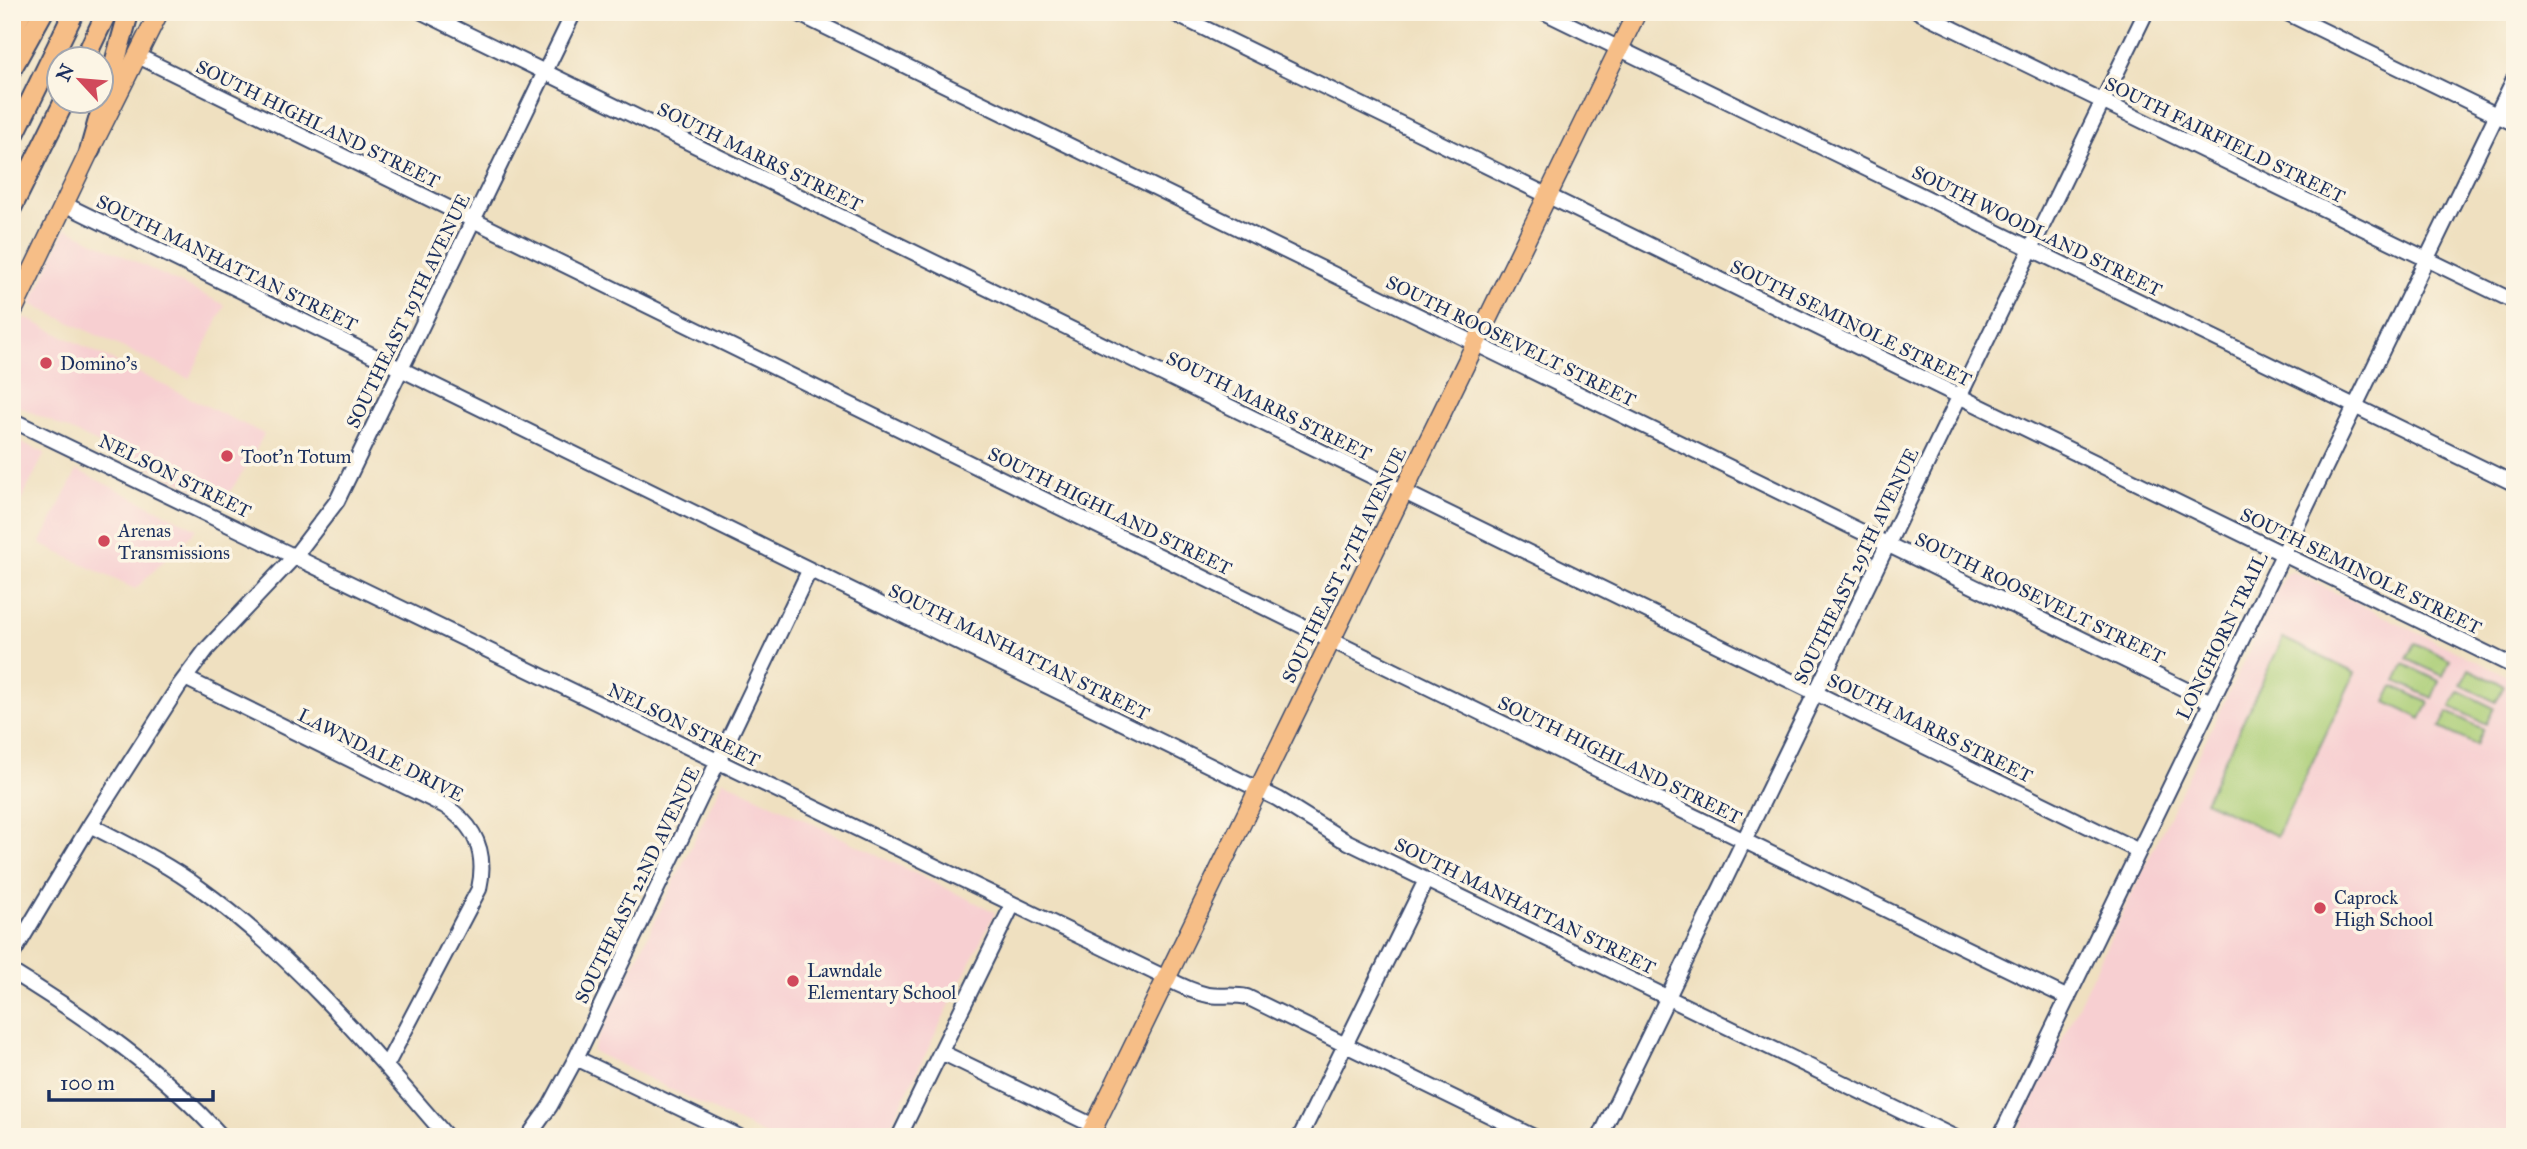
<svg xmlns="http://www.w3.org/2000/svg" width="2527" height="1149" font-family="'IM FELL Great Primer',serif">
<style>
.built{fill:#f7cfd1}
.pitch{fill:#abce77;stroke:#637e6a;stroke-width:2}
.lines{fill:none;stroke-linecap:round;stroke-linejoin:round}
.minor-casing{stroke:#3b4a6d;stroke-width:18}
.major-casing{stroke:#3b4a6d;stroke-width:21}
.highway-casing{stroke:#3b4a6d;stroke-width:23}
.minor{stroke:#fff;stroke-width:14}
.major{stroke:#f6be87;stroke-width:18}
.highway{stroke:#f6be87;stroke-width:19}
.poi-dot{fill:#d1495b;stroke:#fcf5e5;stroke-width:2.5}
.labels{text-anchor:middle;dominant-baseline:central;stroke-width:7;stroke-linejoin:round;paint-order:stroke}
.street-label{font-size:19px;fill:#1b2f5e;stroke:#fcf5e5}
.poi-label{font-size:19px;fill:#1b2f5e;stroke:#fcf5e5;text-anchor:start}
</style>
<rect width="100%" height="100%" fill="#fcf5e5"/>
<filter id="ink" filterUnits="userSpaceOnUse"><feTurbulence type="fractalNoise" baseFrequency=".0143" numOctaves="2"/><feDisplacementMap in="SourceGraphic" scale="14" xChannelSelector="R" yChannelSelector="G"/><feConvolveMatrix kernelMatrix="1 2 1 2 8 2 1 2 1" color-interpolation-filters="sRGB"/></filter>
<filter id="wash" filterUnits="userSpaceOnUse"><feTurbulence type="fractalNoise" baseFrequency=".00686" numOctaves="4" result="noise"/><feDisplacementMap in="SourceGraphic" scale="28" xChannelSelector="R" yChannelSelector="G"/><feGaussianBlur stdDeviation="1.57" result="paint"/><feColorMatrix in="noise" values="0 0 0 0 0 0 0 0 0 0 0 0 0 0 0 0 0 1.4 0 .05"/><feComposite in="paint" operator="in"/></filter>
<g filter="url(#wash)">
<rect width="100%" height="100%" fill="#efe0c0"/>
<path class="built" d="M66,228l159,77 -36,74 -158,-75z
M24,317l240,117 -13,26 -28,42 -211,-99v-61z
M12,438l33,15 -33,66z
M77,470l120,59 -62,60 -95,-45z
M2291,571l224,109 -1,457h-499l270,-562z
M723,780l272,132 -110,225h-116l-177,-86z"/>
<path class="pitch" d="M2283,638l72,35 -78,163 -72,-35z
M2415,643l35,17 -7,16 -36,-17z
M2404,664l35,17 -7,17 -36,-17z
M2469,669l35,17 -8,16 -35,-17z
M2394,686l35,17 -8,16 -35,-17z
M2459,691l35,17 -8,16 -35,-17z
M2448,712l35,17 -7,16 -36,-17z"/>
</g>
<g filter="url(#ink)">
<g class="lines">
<defs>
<path id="minor" d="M422,12l1717,839
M795,12l1416,690
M1171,12l1344,655
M1544,12l971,472
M1919,12l596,290
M2285,12l230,112
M138,56l1193,584 737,358
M64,204l1214,595 64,40 612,298
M12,420l1154,558c13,7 27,14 42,17 13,2 25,-1 39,2l287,140
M185,678l260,128c31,20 42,47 34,83l-93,177
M90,825c38,20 76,38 111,64 94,68 170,160 246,248
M12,955l78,-130 89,-139 27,-36 89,-94 42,-55 237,-489
M12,972c75,46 151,99 210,165
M941,1052l153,74
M576,1058l164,79
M528,1137l22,-31 26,-48 233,-487
M899,1137l114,-233
M1300,1137l126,-257
M1600,1137l546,-1125
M2000,1137l515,-1060"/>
<path id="major" d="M12,33l10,-21
M12,313l78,-163 69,-138
M1089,1137l548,-1125"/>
<path id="highway" d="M84,60l23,-48
M12,68l31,-56
M12,139l62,-127
M90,150l39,-138
M12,207l52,-105"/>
</defs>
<use href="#minor" class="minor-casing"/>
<use href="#major" class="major-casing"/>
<use href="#highway" class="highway-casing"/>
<use href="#minor" class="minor"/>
<use href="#major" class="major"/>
<use href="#highway" class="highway"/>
</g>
</g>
<g class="poi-dot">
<circle cx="46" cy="363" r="7"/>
<circle cx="227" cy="456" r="7"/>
<circle cx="104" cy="541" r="7"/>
<circle cx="2320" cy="908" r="7"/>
<circle cx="793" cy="981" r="7"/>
</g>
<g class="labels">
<g class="street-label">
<text transform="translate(318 124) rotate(26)">SOUTH HIGHLAND STREET</text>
<text transform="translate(2225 140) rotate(26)">SOUTH FAIRFIELD STREET</text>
<text transform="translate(760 157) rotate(26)">SOUTH MARRS STREET</text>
<text transform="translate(2037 231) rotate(26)">SOUTH WOODLAND STREET</text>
<text transform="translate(227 263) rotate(26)">SOUTH MANHATTAN STREET</text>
<text transform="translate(408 311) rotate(-64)">SOUTHEAST 19TH AVENUE</text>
<text transform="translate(1851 323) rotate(26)">SOUTH SEMINOLE STREET</text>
<text transform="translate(1511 341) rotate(26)">SOUTH ROOSEVELT STREET</text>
<text transform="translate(1269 406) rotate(26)">SOUTH MARRS STREET</text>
<text transform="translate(175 476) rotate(26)">NELSON STREET</text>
<text transform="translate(1110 511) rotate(26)">SOUTH HIGHLAND STREET</text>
<text transform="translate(1344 565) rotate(-64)">SOUTHEAST 27TH AVENUE</text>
<text transform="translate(1856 566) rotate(-64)">SOUTHEAST 29TH AVENUE</text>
<text transform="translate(2361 571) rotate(26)">SOUTH SEMINOLE STREET</text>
<text transform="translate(2040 598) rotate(26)">SOUTH ROOSEVELT STREET</text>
<text transform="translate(2222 636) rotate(-64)">LONGHORN TRAIL</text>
<text transform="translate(1019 652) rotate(26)">SOUTH MANHATTAN STREET</text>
<text transform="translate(684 725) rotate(26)">NELSON STREET</text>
<text transform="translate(1930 728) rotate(26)">SOUTH MARRS STREET</text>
<text transform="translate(381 755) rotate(27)">LAWNDALE DRIVE</text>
<text transform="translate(1620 760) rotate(26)">SOUTH HIGHLAND STREET</text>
<text transform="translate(637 885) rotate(-64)">SOUTHEAST 22ND AVENUE</text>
<text transform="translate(1525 906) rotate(26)">SOUTH MANHATTAN STREET</text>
</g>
<g class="poi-label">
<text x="60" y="363">Domino's</text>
<text x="241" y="456">Toot'n Totum</text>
<text x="118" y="530">Arenas<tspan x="118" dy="22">Transmissions</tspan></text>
<text x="2334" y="897">Caprock<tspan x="2334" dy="22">High School</tspan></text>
<text x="807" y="970">Lawndale<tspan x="807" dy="22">Elementary School</tspan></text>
</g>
</g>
<rect width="2527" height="1149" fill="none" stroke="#fcf5e5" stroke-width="42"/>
<g transform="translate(80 80) rotate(296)"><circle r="33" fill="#fcf5e5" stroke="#a2a6af" stroke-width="2"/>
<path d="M0-5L12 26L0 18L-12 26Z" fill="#d1495b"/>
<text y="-10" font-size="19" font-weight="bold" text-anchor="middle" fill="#1b2f5e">N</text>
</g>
<path d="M49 1090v10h164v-10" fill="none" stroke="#1b2f5e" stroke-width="3.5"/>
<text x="60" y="1090" font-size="21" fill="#1b2f5e" stroke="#fcf5e5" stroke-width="5" paint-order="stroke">100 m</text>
</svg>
